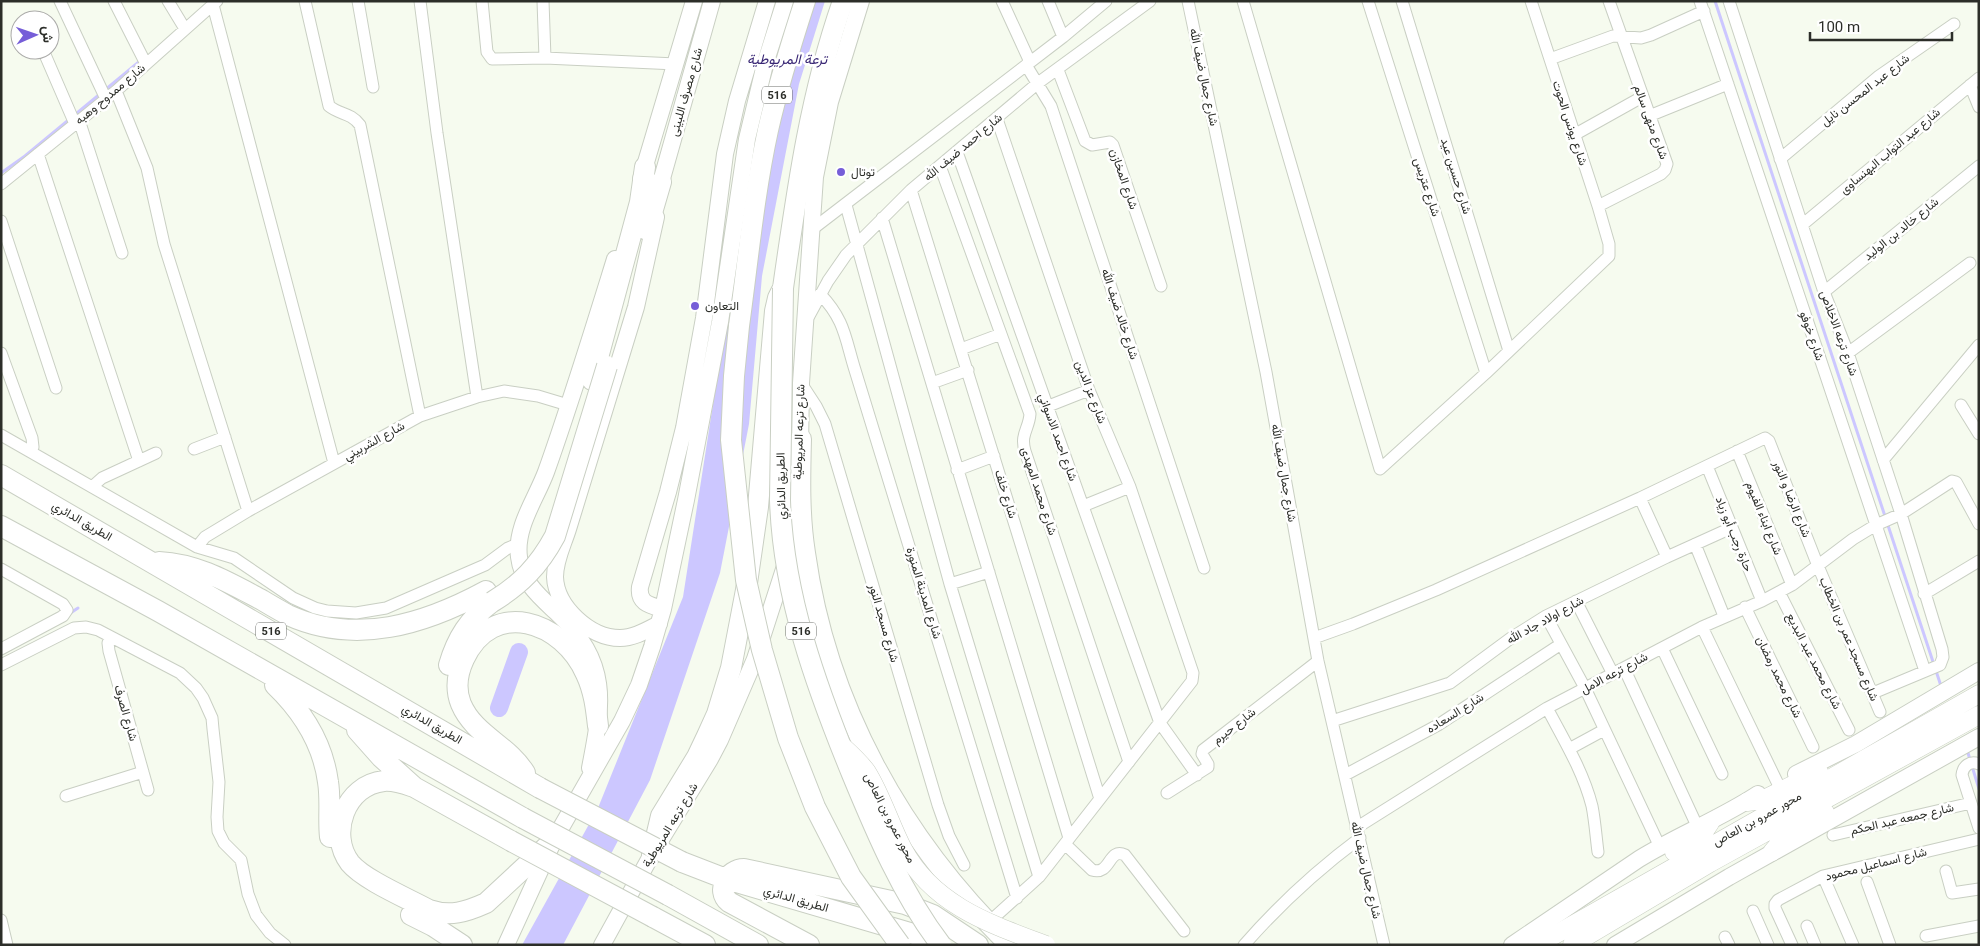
<svg xmlns="http://www.w3.org/2000/svg" width="1980" height="946" font-family="Roboto,Vazirmatn,sans-serif">
<style>
.water{fill:#ccc7ff}
.lines{fill:none;stroke-linecap:round;stroke-linejoin:round}
.stream{stroke:#ccc7ff;stroke-width:3}
.river{stroke:#ccc7ff;stroke-width:18}
.street-casing{stroke:#c9cfc3;stroke-width:13}
.secondary-casing{stroke:#c9cfc3;stroke-width:18}
.primary-casing{stroke:#c9cfc3;stroke-width:19}
.highway-casing{stroke:#c9cfc3;stroke-width:22}
.street{stroke:#fff;stroke-width:11}
.secondary{stroke:#fff;stroke-width:16}
.primary{stroke:#fff;stroke-width:18}
.highway{stroke:#fff;stroke-width:20}
.primary-bridge-casing{stroke:#c9cfc3;stroke-width:19;stroke-linecap:butt}
.highway-bridge-casing{stroke:#c9cfc3;stroke-width:22;stroke-linecap:butt}
.primary-bridge{stroke:#fff;stroke-width:18}
.highway-bridge{stroke:#fff;stroke-width:20}
.poi-dot{fill:#765ed8;stroke:#fff;stroke-width:2}
.labels{text-anchor:middle;dominant-baseline:central;stroke-width:5;stroke-linejoin:round;paint-order:stroke}
.shield{fill:#fff;stroke:#6b6d69;stroke-width:1}
.shield-label{font-size:11px;font-weight:bold;fill:#2c2e29}
.street-label{font-size:12px;fill:#2c2e29;stroke:#fff}
.poi-label{font-size:12px;fill:#2c2e29;stroke:#fff;text-anchor:start}
.water-label{font-size:14px;font-style:italic;fill:#382674;stroke:#fff}
</style>
<rect width="100%" height="100%" fill="#f6fbef"/>
<path class="water" d="M788,1h37l-26,83 -37,192 -13,148 -29,149 -70,207 -87,165h-41l76,-137 85,-211 56,-360 16,-115z"/>
<g class="lines">
<path class="stream" d="M1715,1l226,685
M105,90l35,-29
M1,173l24,-17 75,-62
M69,614l9,-6
M1968,753l11,36"/>
<path class="river" d="M499,708l20,-56"/>
<defs>
<path id="street" d="M60,1l46,98
M114,1l32,63
M168,1l17,28
M305,1l24,105c11,9 21,6 31,19l60,291
M358,1l15,86
M420,1l17,132 40,264
M482,1l5,51 5,7 53,-1 131,6
M543,1l2,57
M1002,1l28,61
M1048,1l15,36
M1188,1l78,371 52,289 66,284
M1243,1l137,468 106,-96 123,-117v-12l-11,-38 -67,-205
M1368,1l118,372
M1402,1l107,350
M1700,1l225,670
M1729,1l95,291 24,61 53,161 41,135 1,8 -3,8 -67,28
M213,5l121,458
M43,50l32,74
M1550,59l63,-23 28,2 10,-3 53,-24
M1026,65l25,41 153,462
M1058,70l27,71 7,4 18,-3 3,3 48,141
M1970,85l9,22
M116,91l31,77 17,76 84,267
M1649,116l79,-32
M79,120l43,133
M1574,135l68,-38
M957,152l203,571 37,52
M38,154l101,307
M1780,159l99,-83 75,-52
M940,166l90,248c-1,15 -10,20 -5,37l104,311
M1,184l115,-93 101,-90
M911,190l189,609
M846,205l104,379 89,293
M1598,206l63,-32 4,-4 2,-6 -58,-163
M882,218l187,620
M1,221l55,167
M1802,225l177,-147
M810,231l253,-194 43,-36
M1824,292l155,-126
M820,294c25,26 25,44 35,76l162,528
M809,316l19,-35 18,-26 65,-65 127,-107 112,-82
M961,349l40,-15
M1,353l31,85 1,9 -2,5
M1848,353l122,-90
M801,383l15,23 9,18 113,381 11,31 15,29
M932,383l36,-13
M1961,405l18,29
M1046,407l43,-17
M1,435l196,112 37,11 59,40 22,10 12,3 29,2 30,-5 99,-43 23,-17 10,-4
M194,449l31,-12
M1737,451l55,134
M1883,460l96,-115
M1707,466l55,135
M957,470l37,-14
M93,486l9,-8 54,-25
M1640,498l27,59
M1083,506l47,-19
M1695,544l29,72
M197,547l8,-10 43,-26 172,-95 57,-19 27,-6 34,5 30,9
M1,569l62,35 4,6 -4,6 -62,33
M950,584l39,-12
M1779,592l70,138
M1924,594l55,-33
M1576,601l37,73
M1745,607l68,140
M1546,616l39,72 75,159
M1702,627l76,157
M111,637l-3,6 1,8 39,139
M1314,638l39,-14 83,-34 204,-92 125,-60 4,3 49,125 62,146
M1662,648l60,126
M1,665l73,-37 12,-1 12,3 82,43 16,15 7,10 9,20 1,11 6,53 -2,35 1,14 6,12 17,17 7,34 8,21 14,18 15,12
M1624,668l74,160
M1547,708c17,32 36,63 45,98 3,15 4,31 6,46
M1332,721l118,-38 61,-45 35,-22 121,-59 64,-29
M1569,749l35,-19
M1979,764c-9,-4 -16,2 -17,11l17,53
M1345,775l93,-50 123,-81
M1167,793l41,-26v-3l-6,-10 1,-4 115,-89
M66,796l77,-24
M1356,828l191,-120 155,-81 60,-26 30,-16 61,-46 23,-14 25,-11 51,-33 4,1 23,42
M1833,835l138,-32
M1065,844l27,26c19,6 16,-23 33,-15l59,76
M1946,871l6,22 27,-4
M1823,876l30,69
M1867,882l23,63
M1753,911l15,34
M1,920l6,25
M988,923l51,-46 153,-196 1,-8 -63,-186 -41,-97 -92,-271
M1807,926l8,19
M1926,936l53,-10
M1725,937l4,8
M1244,945c35,-40 73,-75 116,-107
M1792,945l-17,-37v-4l3,-4 45,-24 156,-37"/>
<path id="secondary" d="M641,179l53,-178
M659,193l2,-11 51,-181
M656,217l-20,90 -68,222c-5,16 -13,31 -13,48 1,30 35,61 65,61 14,0 27,-8 39,-14
M800,450l1,-67 14,-206 15,-75 31,-101
M663,609c-14,-4 -25,-6 -23,-22l28,-95 16,-64 20,-110 21,-164 12,-53 30,-100
M590,768c13,-66 20,-106 -34,-156 -17,-16 -34,-30 -37,-55 -4,-30 17,-58 27,-85 25,-70 47,-142 69,-213
M1796,774l60,-30 123,-73
M506,945l48,-105 68,-119 17,-36 13,-38 11,-38 23,-109 34,-178 27,-183 18,-75 20,-63
M602,945l50,-91 58,-95 10,-19 35,-81 31,-96
M1512,945l127,-86c39,-24 81,-40 119,-65
M1615,945l114,-68 250,-140"/>
<path id="primary" d="M1747,802l15,-2 57,-28
M1674,852l28,-17 8,-12
M1772,852l11,-13 42,-27
M1537,945l442,-251
M1572,945l138,-82 269,-148"/>
<path id="highway" d="M647,230l14,-48
M739,326c9,-65 15,-132 29,-196 10,-44 23,-86 37,-129
M592,380l48,-178 5,-35
M801,439c-1,38 -2,76 4,114 21,151 96,286 205,392
M1,475l539,313
M1,526l157,85 365,207
M159,562c39,2 69,20 103,38 8,5 17,10 26,15 68,31 137,9 198,-24
M449,665c8,-27 20,-46 43,-63
M275,685c27,26 48,59 53,97 3,18 0,37 2,55
M357,730l24,27 33,30 97,54
M525,773c-17,-28 -51,-38 -64,-69 -6,-15 -4,-30 3,-45 29,-62 99,-38 122,15 8,17 10,34 12,52
M414,787c-9,-3 -20,-7 -30,-6 -39,4 -56,53 -34,82 14,17 59,36 79,47 21,7 37,2 57,-7l68,-63
M652,854l9,-38 36,-59 10,-21 10,-22 14,-46 15,-78 12,-83 17,-196 3,-13 5,-10c14,-98 27,-193 60,-287
M682,862l44,17 191,56 22,10
M668,895l90,50
M411,915l22,11 29,19
M653,917l52,28
M809,945l-80,-43c-14,-12 -1,-33 15,-33l161,35 28,11 45,30"/>
</defs>
<use href="#street" class="street-casing"/>
<use href="#secondary" class="secondary-casing"/>
<use href="#primary" class="primary-casing"/>
<use href="#highway" class="highway-casing"/>
<use href="#street" class="street"/>
<use href="#secondary" class="secondary"/>
<use href="#primary" class="primary"/>
<use href="#highway" class="highway"/>
<defs>
<path id="primary-bridge" d="M841,745c9,8 19,17 26,27 15,24 23,52 36,77 30,56 87,75 143,96"/>
<path id="highway-bridge" d="M783,288l-3,212c3,95 36,186 72,274 24,58 50,120 89,171
M739,326l-5,50 -3,64 15,140 16,70 26,88 27,69 36,70 49,68
M492,602c28,-17 47,-36 63,-66l52,-170
M540,788l142,74
M523,818l145,77
M511,841l142,76"/>
</defs>
<use href="#primary-bridge" class="primary-bridge-casing"/>
<use href="#highway-bridge" class="highway-bridge-casing"/>
<use href="#primary-bridge" class="primary-bridge"/>
<use href="#highway-bridge" class="highway-bridge"/>
</g>
<g class="poi-dot">
<circle cx="841" cy="172" r="5"/>
<circle cx="695" cy="306" r="5"/>
</g>
<g class="labels">
<g class="shield">
<rect x="762" y="86.5" width="30" height="17" rx="4"/>
<rect x="256" y="622.5" width="30" height="17" rx="4"/>
<rect x="786" y="622.5" width="30" height="17" rx="4"/>
</g>
<g class="shield-label">
<text x="777" y="95">516</text>
<text x="271" y="631">516</text>
<text x="801" y="631">516</text>
</g>
<g class="street-label">
<text transform="translate(1204 77) rotate(78)">شارع جمال ضيف الله</text>
<text transform="translate(1865 90) rotate(-38)">شارع عبد المحسن نايل</text>
<text transform="translate(686 92) rotate(-74)">شارع مصرف اللبينى</text>
<text transform="translate(110 94) rotate(-40)">شارع ممدوح وهبه</text>
<text transform="translate(1651 122) rotate(70)">شارع منهى سالم</text>
<text transform="translate(1570 123) rotate(72)">شارع يونس الحوت</text>
<text transform="translate(963 147) rotate(-40)">شارع احمد ضيف الله</text>
<text transform="translate(1890 151) rotate(-40)">شارع عبد التواب البهنساوى</text>
<text transform="translate(1456 176) rotate(73)">شارع حسين عيد</text>
<text transform="translate(1124 179) rotate(71)">شارع المخازن</text>
<text transform="translate(1427 187) rotate(72)">شارع عتريس</text>
<text transform="translate(1901 229) rotate(-39)">شارع خالد بن الوليد</text>
<text transform="translate(1120 314) rotate(72)">شارع خالد ضيف الله</text>
<text transform="translate(1839 333) rotate(70)">شارع ترعه الاخلاص</text>
<text transform="translate(1812 336) rotate(71)">شارع خوفو</text>
<text transform="translate(1091 392) rotate(69)">شارع عز الدين</text>
<text transform="translate(799 432) rotate(-88)">شارع ترعه المريوطية</text>
<text transform="translate(1058 437) rotate(70)">شارع احمد الاسواني</text>
<text transform="translate(374 441) rotate(-29)">شارع الشربيني</text>
<text transform="translate(1284 473) rotate(80)">شارع جمال ضيف الله</text>
<text transform="translate(781 486) rotate(-91)">الطريق الدائري</text>
<text transform="translate(1039 491) rotate(72)">شارع محمد المهدى</text>
<text transform="translate(1006 494) rotate(73)">شارع خلف</text>
<text transform="translate(1792 499) rotate(68)">شارع الرضا و النور</text>
<text transform="translate(1764 518) rotate(68)">شارع ابناء الفيوم</text>
<text transform="translate(82 521) rotate(30)">الطريق الدائري</text>
<text transform="translate(1734 534) rotate(68)">حارة رجب أبو زياد</text>
<text transform="translate(924 593) rotate(73)">شارع المدينة المنورة</text>
<text transform="translate(1545 620) rotate(-29)">شارع اولاد جاد الله</text>
<text transform="translate(884 623) rotate(74)">شارع مسجد النور</text>
<text transform="translate(1849 639) rotate(67)">شارع مسجد عمر بن الخطاب</text>
<text transform="translate(1814 661) rotate(63)">شارع محمد عبد البديع</text>
<text transform="translate(1614 673) rotate(-28)">شارع ترعه الامل</text>
<text transform="translate(1779 677) rotate(64)">شارع محمد رمضان</text>
<text transform="translate(126 713) rotate(74)">شارع الصرف</text>
<text transform="translate(1455 713) rotate(-32)">شارع السعاده</text>
<text transform="translate(432 724) rotate(30)">الطريق الدائري</text>
<text transform="translate(1234 726) rotate(-38)">شارع حيرم</text>
<text transform="translate(890 818) rotate(63)">محور عمرو بن العاص</text>
<text transform="translate(1757 819) rotate(-29)">محور عمرو بن العاص</text>
<text transform="translate(1902 819) rotate(-13)">شارع جمعه عبد الحكم</text>
<text transform="translate(670 825) rotate(-59)">شارع ترعه المريوطية</text>
<text transform="translate(1876 864) rotate(-14)">شارع اسماعيل محمود</text>
<text transform="translate(1366 870) rotate(77)">شارع جمال ضيف الله</text>
<text transform="translate(796 899) rotate(16)">الطريق الدائري</text>
</g>
<g class="poi-label">
<text x="851" y="172">توتال</text>
<text x="705" y="306">التعاون</text>
</g>
<g class="water-label">
<text x="787" y="59">ترعة المريوطية</text>
</g>
</g>
<rect width="1980" height="946" fill="none" stroke="#2c2e29" stroke-width="5"/>
<g transform="translate(35 35) rotate(88)"><circle r="24" fill="#ffffff" stroke="#ababa9"/>
<path d="M0-4L9 19L0 12L-9 19Z" fill="#765ed8"/>
<text y="-8" font-size="14" font-weight="bold" text-anchor="middle" fill="#2c2e29">ش</text>
</g>
<path d="M1810 32v8h142v-8" fill="none" stroke="#2c2e29" stroke-width="2.5"/>
<text x="1818" y="32" font-size="15" fill="#2c2e29" stroke="#ffffff" stroke-width="4" paint-order="stroke">100 m</text>
</svg>
